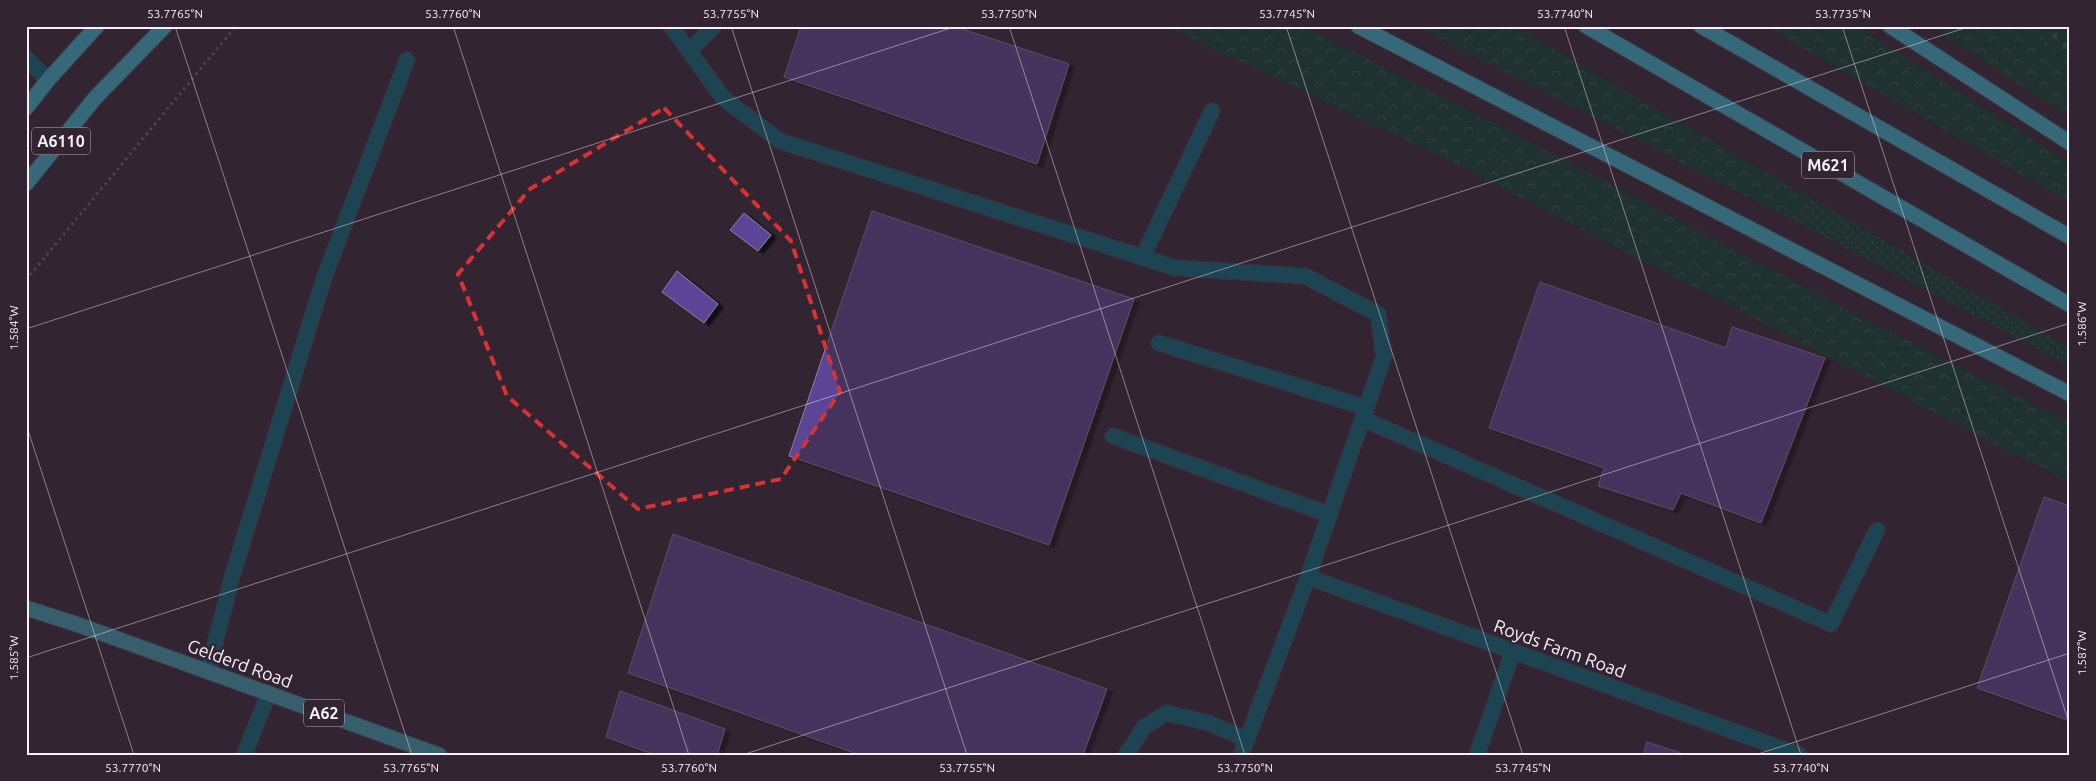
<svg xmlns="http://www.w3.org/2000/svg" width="2096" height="781" font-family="Ubuntu,sans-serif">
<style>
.grass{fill:url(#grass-dots)}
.forest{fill:url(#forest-crowns)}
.cemetery{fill:url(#cemetery-stones)}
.building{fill:#5b4596;stroke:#88849a;filter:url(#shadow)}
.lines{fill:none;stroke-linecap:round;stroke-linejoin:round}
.minor-casing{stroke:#4f404e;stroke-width:17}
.major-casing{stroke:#4f404e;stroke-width:17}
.highway-casing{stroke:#4f404e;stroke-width:17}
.path{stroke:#716471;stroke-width:3;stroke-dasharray:2.5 4;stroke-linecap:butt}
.minor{stroke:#006c7a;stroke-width:15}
.major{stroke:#3da5b5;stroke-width:15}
.highway{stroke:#39bdd0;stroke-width:15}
.marked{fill:none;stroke:#d83232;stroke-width:4;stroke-dasharray:10 6;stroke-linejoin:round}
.ticks{fill:none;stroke:#f9eff9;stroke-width:1;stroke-opacity:0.45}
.labels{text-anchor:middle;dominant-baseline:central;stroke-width:5;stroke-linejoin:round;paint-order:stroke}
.shield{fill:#332432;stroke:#beb2bd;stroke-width:1}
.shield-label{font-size:16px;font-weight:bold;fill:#f9eff9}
.street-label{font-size:18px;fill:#f9eff9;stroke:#332432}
.neatline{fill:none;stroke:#f9eff9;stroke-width:2}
.ticks-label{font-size:12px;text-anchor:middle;fill:#f9eff9}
</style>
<defs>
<pattern id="grass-dots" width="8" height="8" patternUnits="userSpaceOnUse" patternTransform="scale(1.25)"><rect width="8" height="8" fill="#0b432f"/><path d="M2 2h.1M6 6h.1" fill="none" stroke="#2f5e4e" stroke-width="1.8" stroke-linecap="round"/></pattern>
<pattern id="forest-crowns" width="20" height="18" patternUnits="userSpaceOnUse" patternTransform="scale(1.25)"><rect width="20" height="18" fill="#0b432f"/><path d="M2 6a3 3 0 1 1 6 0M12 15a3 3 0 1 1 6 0" fill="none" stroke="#2f5e4e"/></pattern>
<pattern id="cemetery-stones" width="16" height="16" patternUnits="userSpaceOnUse" patternTransform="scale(1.25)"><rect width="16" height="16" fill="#0b432f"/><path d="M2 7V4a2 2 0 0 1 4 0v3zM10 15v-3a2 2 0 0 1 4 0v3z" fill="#2f5e4e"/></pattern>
<filter id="shadow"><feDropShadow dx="5.5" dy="3" stdDeviation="1" flood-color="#0009"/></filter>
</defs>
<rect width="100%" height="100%" fill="#332432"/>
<path class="grass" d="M1812,199l258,149v18l-270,-142z"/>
<path class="forest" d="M1164,26h139l279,143 269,143 219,111v60l-612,-318z
M1416,26h98l298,173 -12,25z
M1764,26h93l213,138v28l-5,8z
M1930,26h122l-12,16 30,18v58z"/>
<path class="cemetery" d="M2052,26h18v34l-30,-18z"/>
<path class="building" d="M801,26h152l116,38 -32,100 -253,-87z
M872,211l262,88 -85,246 -260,-89z
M744,213l27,22 -13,16 -28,-21z
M677,271l41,33 -14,19 -42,-31z
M1540,282l186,66 6,-21 93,31 -64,165 -80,-30 -8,17 -75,-24 6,-18 -115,-40z
M2044,497l26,9v215l-93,-33z
M673,534l434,155 -24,66h-223l-232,-82z
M620,691l105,38 -8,26h-62l-49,-18z
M1647,742l40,13h-44z"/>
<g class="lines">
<defs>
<path id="minor" d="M671,26l52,72 57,43 396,127 129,8 73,38 6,42 -76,221 -67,178
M689,51l25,-25
M26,58l22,22
M1142,258l70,-147
M1159,343l208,65
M1363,419l468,205 46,-94
M1113,436l217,79
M1308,577l491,178
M208,671l24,-94 92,-299 83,-218
M244,755l25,-62
M1126,755l18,-28 23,-14 42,10 38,17
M1477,755l36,-104"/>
<path id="major" d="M26,608l50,16 363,131"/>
<path id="highway" d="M1358,26l712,368
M1586,26l484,279
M1701,26l369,211
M1890,26l180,117
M26,108l22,-28 49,-54
M26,184l69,-86 70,-72"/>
</defs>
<use href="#minor" class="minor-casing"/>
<use href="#major" class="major-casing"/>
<use href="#highway" class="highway-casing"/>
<path class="path" d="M26,280l210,-254"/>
<use href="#minor" class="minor"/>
<use href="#major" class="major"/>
<use href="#highway" class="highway"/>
</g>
<path d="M0 0H2096V781H0ZM664,108l127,133 49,151 -59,87 -143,30 -131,-113 -49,-122 72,-85z" fill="#332432" fill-opacity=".55" fill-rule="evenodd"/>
<path class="marked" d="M664,108l127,133 49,151 -59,87 -143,30 -131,-113 -49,-122 72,-85z"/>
<path class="ticks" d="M175,26l237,729M453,26l236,729M731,26l236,729M1009,26l236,729M1286,26l237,729M1564,26l237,729M1842,26l228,700M26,329l931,-303M26,424l108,331M26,658l1945,-632M742,755l1328,-432M1755,755l315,-102"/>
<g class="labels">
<g class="shield">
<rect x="32" y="127.5" width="58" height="27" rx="4"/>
<rect x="1802" y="151.5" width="52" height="27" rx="4"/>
<rect x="304" y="699.5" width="40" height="27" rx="4"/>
</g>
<g class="shield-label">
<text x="61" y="141">A6110</text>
<text x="1828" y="165">M621</text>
<text x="324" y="713">A62</text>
</g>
<g class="street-label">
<text transform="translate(1560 648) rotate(20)">Royds Farm Road</text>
<text transform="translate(240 663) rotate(20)">Gelderd Road</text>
</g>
</g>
<rect width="2096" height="781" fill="none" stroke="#332432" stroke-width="55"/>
<rect x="28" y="28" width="2040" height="726" class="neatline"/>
<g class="ticks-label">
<text x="175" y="18">53.7765°N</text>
<text x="453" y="18">53.7760°N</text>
<text x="731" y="18">53.7755°N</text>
<text x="1009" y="18">53.7750°N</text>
<text x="1287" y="18">53.7745°N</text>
<text x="1565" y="18">53.7740°N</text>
<text x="1843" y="18">53.7735°N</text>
<text transform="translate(2082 324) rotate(-90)" y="4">1.586°W</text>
<text transform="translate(14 328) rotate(-90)" y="4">1.584°W</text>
<text transform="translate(2082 653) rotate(-90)" y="4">1.587°W</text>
<text transform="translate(14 658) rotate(-90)" y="4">1.585°W</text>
<text x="133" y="772">53.7770°N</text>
<text x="411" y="772">53.7765°N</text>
<text x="689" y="772">53.7760°N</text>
<text x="967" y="772">53.7755°N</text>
<text x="1245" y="772">53.7750°N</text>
<text x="1523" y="772">53.7745°N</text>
<text x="1801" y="772">53.7740°N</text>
</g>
</svg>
